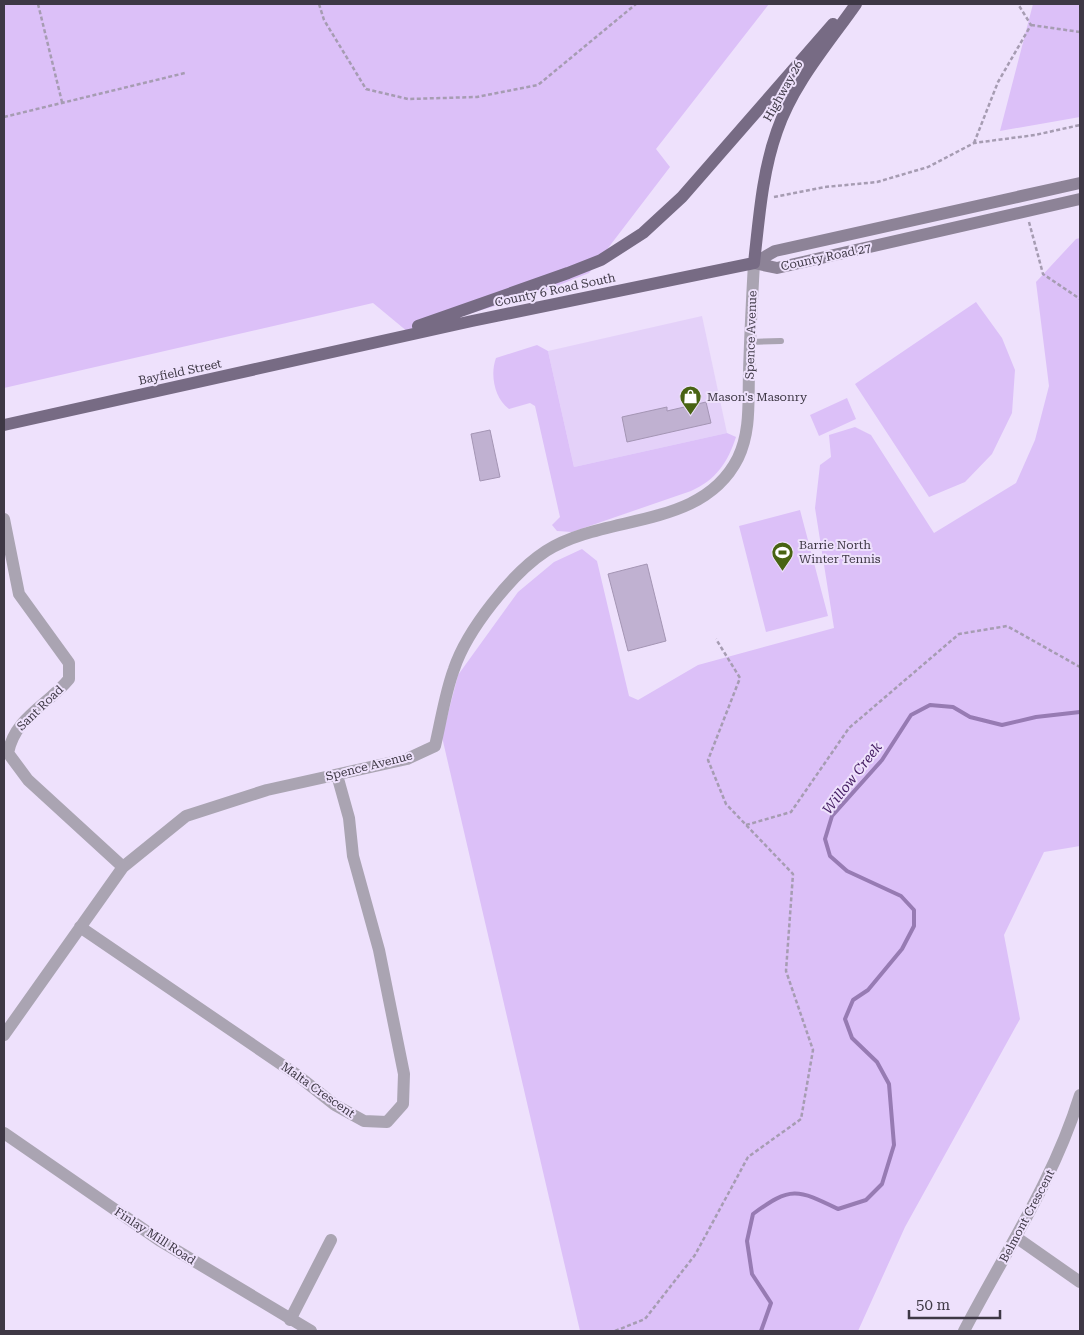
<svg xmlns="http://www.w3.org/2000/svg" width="1084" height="1335" font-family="'Roboto Serif',serif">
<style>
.built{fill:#e4d1f9}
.green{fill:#dcc0f8}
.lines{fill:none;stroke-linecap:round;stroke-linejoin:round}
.stream{stroke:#977bb3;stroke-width:4}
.building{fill:#c0b1d1;stroke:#a495b4}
.path{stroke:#a69cb2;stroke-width:2.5;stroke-dasharray:4 2.5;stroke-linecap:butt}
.service{stroke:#aaa4b2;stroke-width:6}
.minor{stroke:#aaa4b2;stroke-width:12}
.tertiary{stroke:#aaa4b2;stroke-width:12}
.secondary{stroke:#8d8397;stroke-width:12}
.primary{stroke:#776b84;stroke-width:12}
.labels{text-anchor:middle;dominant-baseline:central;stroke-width:4;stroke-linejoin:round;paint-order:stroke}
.street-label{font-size:12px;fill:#3e3845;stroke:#eee1fc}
.poi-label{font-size:12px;fill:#3e3845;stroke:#eee1fc;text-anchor:start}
.water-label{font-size:14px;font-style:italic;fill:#472165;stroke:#eee1fc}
</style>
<rect width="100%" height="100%" fill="#eee1fc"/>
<path class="built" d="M702,316l25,117 -153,34 -26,-116z"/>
<path class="green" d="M4,4h765l-113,145 14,18 -81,106 -47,19 -134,40 -35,-29 -369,85z
M1033,4h47v113l-80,14z
M1080,238v608l-36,6 -40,83 16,84 -115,208 -47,104h-278l-138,-594 16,-62 60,-83 36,-30 28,-13 15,12 32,135 9,4 60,-35 136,-37 -19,-120 5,-43 11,-8 -2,-22 26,-8 16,8 63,98 82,-50 19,-43 14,-54 -13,-104 40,-43z
M976,302l26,36 13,32 -3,43 -20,41 -27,28 -36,15 -74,-113z
M537,345l11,6 26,116 153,-34 9,4c-8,25 -20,43 -45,54l-119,41 -15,-1 -5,-6 8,-8 -25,-111 -5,-3 -21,6c-15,-11 -19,-35 -13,-51z
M847,398l9,21 -37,17 -9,-21z
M800,510l28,106 -62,16 -27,-106z"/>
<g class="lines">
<path class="stream" d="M761,1331l10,-28 -19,-29 -5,-33 6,-27c38,-28 44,-25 85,-5l28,-9 16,-16 12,-39 -5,-61 -12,-22 -25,-24 -7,-19 8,-19 15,-10 34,-41 12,-23v-16l-13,-14 -54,-25 -17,-15 -5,-17 7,-23 50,-56 29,-45 19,-10 23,2 17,10 32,8 34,-8 44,-5"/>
</g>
<path class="building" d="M706,402l5,21 -84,19 -5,-25 45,-10v4z
M490,430l10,47 -20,4 -9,-47z
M647,564l19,77 -38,10 -20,-77z"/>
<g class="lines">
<path class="path" d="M38,4l24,98
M319,4l5,16 42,69 42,10 69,-2 61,-12 98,-81
M1031,25l49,7
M4,117l181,-44
M974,143l24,-61 33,-57 -13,-21
M774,197l51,-10 52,-5 51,-15 46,-24 61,-8 45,-10
M1029,222l14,52 37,25
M746,825l45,-13 58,-84 110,-94 48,-8 73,41
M615,1331l30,-12 50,-64 53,-98 53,-38 12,-69 -27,-79 7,-97 -67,-70 -18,-44 32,-82 -24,-39"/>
<path class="service" d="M750,342l31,-1"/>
<path class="minor" d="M4,519l15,75 50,69v16c-22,27 -54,38 -61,74l20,27 95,87
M80,927l217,148 38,30 29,16 23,1 16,-18 1,-30 -25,-124 -26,-94 -4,-38 -12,-43
M4,1035l119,-168 63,-51 81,-26 140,-31 28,-13c6,-25 10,-53 19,-77 13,-39 58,-96 92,-118 60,-38 156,-21 192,-93 13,-27 10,-57 11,-85 1,-37 3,-74 5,-110
M1017,1238l63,44
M290,1320l41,-80"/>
<path class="tertiary" d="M4,1133l155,107 152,91
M964,1331c41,-79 89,-149 116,-236"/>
<path class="secondary" d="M754,263l21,-12 305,-68
M754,263l23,5 303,-69"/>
<path class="primary" d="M418,326l150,-53 33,-13 42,-27 39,-36 151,-173
M4,425l468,-104 282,-58c5,-44 8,-90 23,-132 16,-47 51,-87 79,-127"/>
</g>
<defs>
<symbol id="shop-pin" viewBox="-11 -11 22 30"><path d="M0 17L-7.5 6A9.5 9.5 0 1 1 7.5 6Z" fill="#486313" stroke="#eee1fc"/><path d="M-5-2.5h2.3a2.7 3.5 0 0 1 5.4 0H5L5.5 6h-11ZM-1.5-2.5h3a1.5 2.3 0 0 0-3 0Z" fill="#fff"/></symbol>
<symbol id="stadium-pin" viewBox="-11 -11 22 30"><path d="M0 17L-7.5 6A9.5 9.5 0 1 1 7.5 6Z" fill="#486313" stroke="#eee1fc"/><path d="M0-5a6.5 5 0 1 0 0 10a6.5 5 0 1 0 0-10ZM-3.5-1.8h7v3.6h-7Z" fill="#fff"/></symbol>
</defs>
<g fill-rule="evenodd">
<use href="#shop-pin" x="678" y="384" width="25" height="34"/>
<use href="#stadium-pin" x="770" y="540" width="25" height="34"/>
</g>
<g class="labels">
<g class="street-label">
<text transform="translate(783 91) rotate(-61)">Highway 26</text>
<text transform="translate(826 257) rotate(-12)">County Road 27</text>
<text transform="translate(555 290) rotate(-12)">County 6 Road South</text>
<text transform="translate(751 335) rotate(-88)">Spence Avenue</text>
<text transform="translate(180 372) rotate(-12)">Bayfield Street</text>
<text transform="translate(40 708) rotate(-44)">Sant Road</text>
<text transform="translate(369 766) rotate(-14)">Spence Avenue</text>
<text transform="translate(318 1090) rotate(35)">Malta Crescent</text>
<text transform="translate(1027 1216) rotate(-62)">Belmont Crescent</text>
<text transform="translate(155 1236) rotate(33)">Finlay Mill Road</text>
</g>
<g class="poi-label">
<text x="707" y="397">Mason's Masonry</text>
<text x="799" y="545">Barrie North<tspan x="799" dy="14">Winter Tennis</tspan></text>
</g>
<g class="water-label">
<text transform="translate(852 778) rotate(-52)">Willow Creek</text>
</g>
</g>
<rect width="1084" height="1335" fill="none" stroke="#3e3845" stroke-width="10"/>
<path d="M909 1310v8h91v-8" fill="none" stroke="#3e3845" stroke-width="2.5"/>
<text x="916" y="1310" font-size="15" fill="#3e3845" stroke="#eee1fc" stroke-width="4" paint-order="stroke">50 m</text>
</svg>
